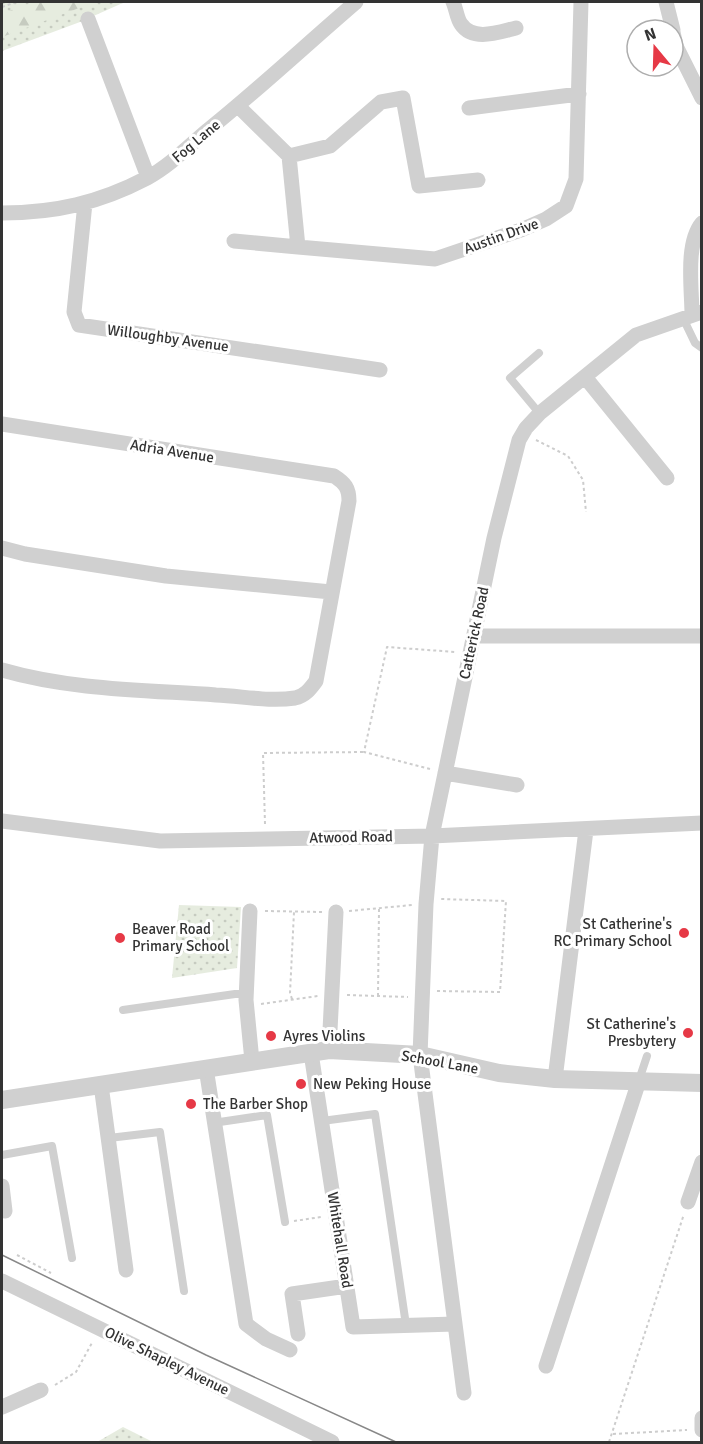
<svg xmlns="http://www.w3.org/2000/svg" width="703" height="1444" font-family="Signika,sans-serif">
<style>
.grass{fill:url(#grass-dots)}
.forest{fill:url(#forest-firs)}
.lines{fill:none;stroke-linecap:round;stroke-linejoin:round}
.path{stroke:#cdcdcd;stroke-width:2;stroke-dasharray:3 3;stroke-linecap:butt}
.service{stroke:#d0d0d0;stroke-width:8}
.minor{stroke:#d0d0d0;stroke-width:15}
.tertiary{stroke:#d0d0d0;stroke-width:18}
.tram{stroke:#888;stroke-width:1.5}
.poi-dot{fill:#e63946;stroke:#fff;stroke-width:2}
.labels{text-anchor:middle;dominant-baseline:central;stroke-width:6;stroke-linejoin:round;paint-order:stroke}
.street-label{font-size:15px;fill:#333;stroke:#fff}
.poi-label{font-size:15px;fill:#333;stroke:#fff;text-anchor:start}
</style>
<defs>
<pattern id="grass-dots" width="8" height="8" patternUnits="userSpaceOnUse" patternTransform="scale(1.5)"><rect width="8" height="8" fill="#e6ecdf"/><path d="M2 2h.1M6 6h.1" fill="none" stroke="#c6cbc0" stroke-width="1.8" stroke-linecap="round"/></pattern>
<pattern id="forest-firs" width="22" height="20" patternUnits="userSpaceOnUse" patternTransform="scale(1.5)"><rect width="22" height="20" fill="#e6ecdf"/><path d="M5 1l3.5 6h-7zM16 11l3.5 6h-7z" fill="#c6cbc0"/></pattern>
</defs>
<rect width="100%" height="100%" fill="#fff"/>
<path class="grass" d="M2,2h123l-45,20 -78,29z
M179,905l62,2 -4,61 -65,10z
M123,1427l30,15h-56z"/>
<path class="forest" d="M36,2h59l-93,35v-24z"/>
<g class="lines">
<path class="path" d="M2,7l14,-5
M536,440l32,16 15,24 3,32
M430,769l-66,-17 23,-105 68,5
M265,824l-2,-71 101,-1
M265,911l57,1
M349,911l63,-6
M437,991l63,1 6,-91 -65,-2
M347,995l61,2
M378,996l1,-87
M292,999l-2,-6 4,-81
M261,1004l57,-8
M294,1221l27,-4
M17,1255l34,18
M55,1385l21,-13 17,-31
M613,1434l74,-4
M609,1442l75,-228"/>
<path class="service" d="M683,318l12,25 7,5
M539,353l-29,25 30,36
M123,1010l112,-16h11
M639,1080l8,-24
M322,1121l53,-7 31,211
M213,1123l54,-8 18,107
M109,1138l51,-6 24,159
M2,1155l50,-9 20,112"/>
<path class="minor" d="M453,2c3,6 4,17 8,22 12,18 38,8 55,4
M666,2l7,28
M88,19l60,158
M673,32l3,14 26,52
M238,106l51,50 9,91 137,12 86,-29 25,-11 20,-13 10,-27 5,-177
M469,108l110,-14
M289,156l41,-10 51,-44 22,-4 16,88 59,-6
M85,203l-11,109 5,13 301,45
M2,213c53,0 97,-10 145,-35 22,-12 41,-31 61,-48 51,-41 99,-86 148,-128
M234,241l64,6
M692,315c0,-25 -7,-72 10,-92
M585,377l82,101
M2,424l332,52c11,7 15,12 15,25l-33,180c-6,8 -11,15 -21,17 -26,4 -53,-2 -79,-3 -71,-5 -145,-5 -214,-25
M2,548l23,6 141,22 165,16
M474,636h228
M445,773l72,12
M2,821l158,20 272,-5 270,-13
M250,911l-4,89 6,61
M329,1050l7,-138
M311,1053l42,274 102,-3
M206,1068l40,256 20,15 24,11
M555,1079l31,-249
M101,1085l25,185
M2,1186l3,25
M688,1202l14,-40
M2,1281l330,161
M298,1334l-6,-40 55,-8
M546,1366l93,-285
M464,1393l-44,-338 6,-151 6,-68 62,-298 25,-98 7,-12 14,-15 96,-78 66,-23
M2,1407l39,-17
M702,1418v12"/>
<path class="tertiary" d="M2,1100l327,-50 91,5 79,18 56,6 147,4"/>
<path class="tram" d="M2,1255l204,100 190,87"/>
</g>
<g class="poi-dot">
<circle cx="684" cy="933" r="6"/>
<circle cx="120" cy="938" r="6"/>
<circle cx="688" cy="1033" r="6"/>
<circle cx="271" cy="1036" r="6"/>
<circle cx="301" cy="1084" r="6"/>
<circle cx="191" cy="1104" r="6"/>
</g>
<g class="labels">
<g class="street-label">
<text transform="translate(196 141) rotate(-40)">Fog Lane</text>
<text transform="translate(501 236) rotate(-20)">Austin Drive</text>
<text transform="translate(168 338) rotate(8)">Willoughby Avenue</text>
<text transform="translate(172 451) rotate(9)">Adria Avenue</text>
<text transform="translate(474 633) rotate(-78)">Catterick Road</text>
<text transform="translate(351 837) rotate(-1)">Atwood Road</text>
<text transform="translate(440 1062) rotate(10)">School Lane</text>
<text transform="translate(340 1240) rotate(81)">Whitehall Road</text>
<text transform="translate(167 1361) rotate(26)">Olive Shapley Avenue</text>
</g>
<g class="poi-label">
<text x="672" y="924" text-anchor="end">St Catherine's<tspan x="672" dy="17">RC Primary School</tspan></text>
<text x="132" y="929">Beaver Road<tspan x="132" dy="17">Primary School</tspan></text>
<text x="676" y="1024" text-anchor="end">St Catherine's<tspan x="676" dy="17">Presbytery</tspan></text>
<text x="283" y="1036">Ayres Violins</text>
<text x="313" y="1084">New Peking House</text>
<text x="203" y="1104">The Barber Shop</text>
</g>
</g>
<rect width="703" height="1444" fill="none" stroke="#333333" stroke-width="6"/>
<g transform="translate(655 48) rotate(341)"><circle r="28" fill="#ffffff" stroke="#adadad" stroke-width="1.5"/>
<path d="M0-4.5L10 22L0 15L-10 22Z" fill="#e63946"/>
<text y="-9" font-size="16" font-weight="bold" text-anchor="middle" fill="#333333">N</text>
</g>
</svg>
